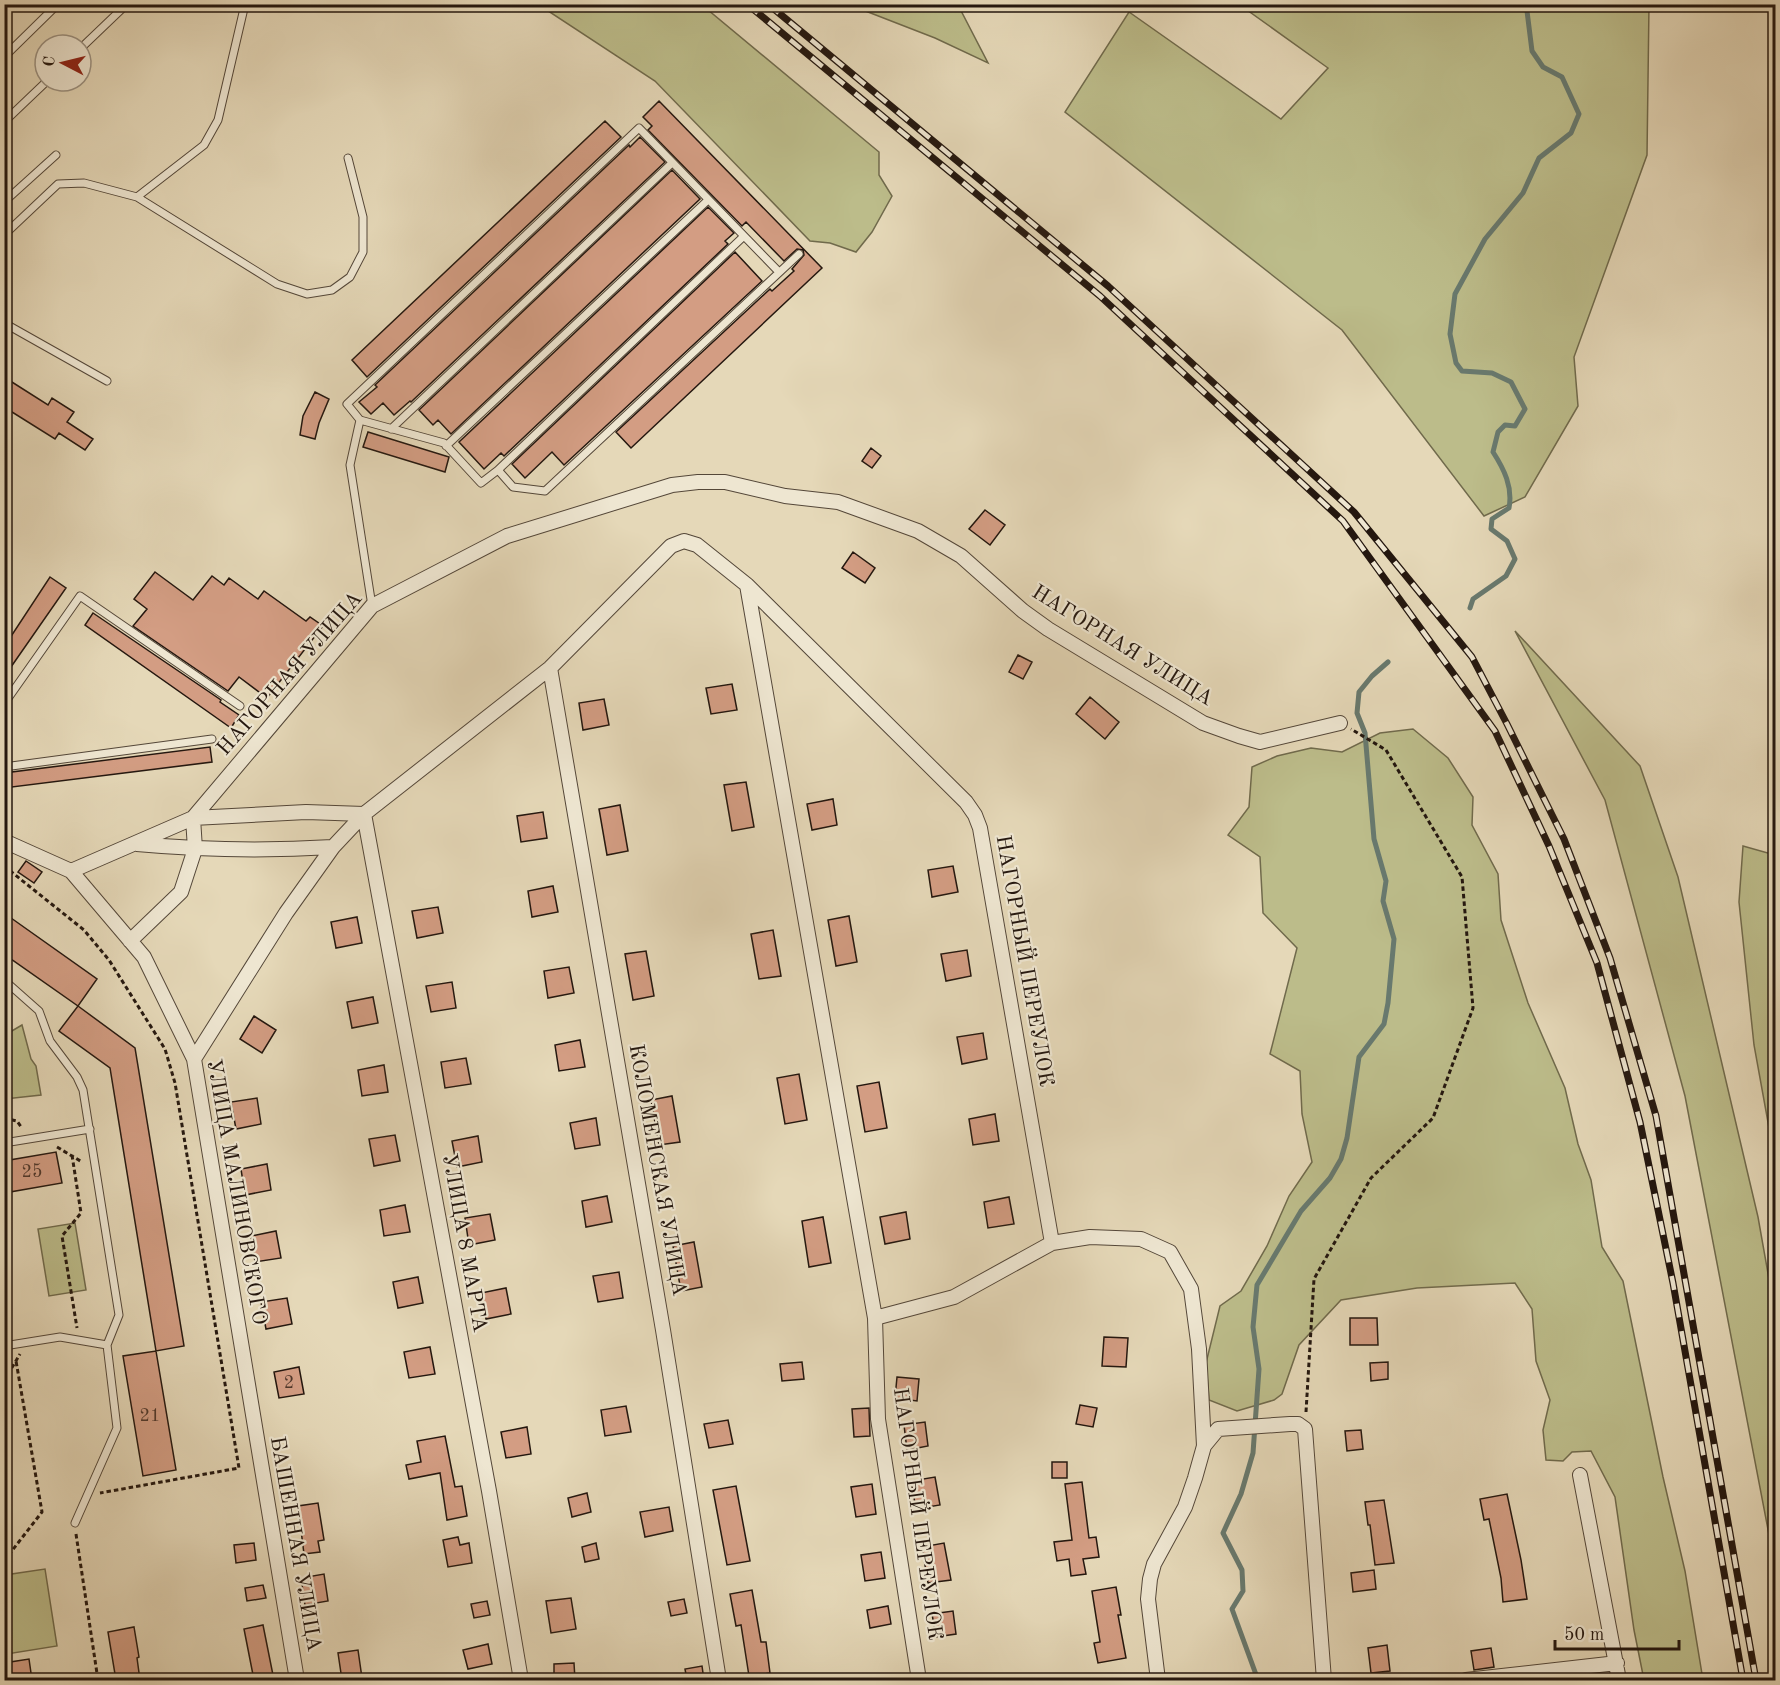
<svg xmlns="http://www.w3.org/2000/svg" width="1780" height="1685" font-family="'Old Standard TT',serif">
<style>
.green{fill:#bcbc8a;stroke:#706a4c;stroke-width:1.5}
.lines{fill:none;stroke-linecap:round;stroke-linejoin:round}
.stream{stroke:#68796e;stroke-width:5}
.building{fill:#d39d83;stroke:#24170f;stroke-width:1.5}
.lane-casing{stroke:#544739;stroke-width:9}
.street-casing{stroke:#544739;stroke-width:16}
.path{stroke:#24170f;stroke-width:3;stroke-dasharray:4.5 3;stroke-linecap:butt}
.lane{stroke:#eee6d1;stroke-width:7}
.street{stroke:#eee6d1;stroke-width:14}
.rail-casing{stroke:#24170f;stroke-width:7}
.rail{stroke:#eee6d1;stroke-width:4.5;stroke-dasharray:14;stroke-linecap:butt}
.labels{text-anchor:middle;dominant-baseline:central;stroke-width:4.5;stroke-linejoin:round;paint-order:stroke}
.number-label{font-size:18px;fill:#50382c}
.street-label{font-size:21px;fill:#24170f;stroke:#eee6d1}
</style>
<rect width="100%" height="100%" fill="#e5d8b8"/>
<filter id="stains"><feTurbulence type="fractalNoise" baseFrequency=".00333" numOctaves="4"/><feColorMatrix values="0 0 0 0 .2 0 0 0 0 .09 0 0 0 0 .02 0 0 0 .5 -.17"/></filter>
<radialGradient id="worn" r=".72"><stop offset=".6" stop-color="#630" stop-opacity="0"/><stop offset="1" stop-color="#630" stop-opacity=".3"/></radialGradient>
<path class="green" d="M539,5h163l177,147v23l13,21 -20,36 -16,20 -26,-9 -20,-2 -155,-160z
M850,5h108l30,58 -53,-25z
M1240,5h409l-2,150 -73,202 4,49 -53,91 -41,19 -142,-186 -277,-218 64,-100 152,107 47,-51z
M1515,631l125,135 38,111 80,340 17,96v253l-90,-470 -80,-296z
M1413,729l35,29 25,39 -1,28 26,49 3,46 27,83 37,85 13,56 13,36 11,67 21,34 40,196 22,94 18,109h-59l-10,-50 -19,-133 -24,-46 -19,1 -9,9 -17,-1 -3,-30 7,-30 -14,-39 -4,-52 -17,-26 -98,5 -76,12 -42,45 -17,49 -8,6 -37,11 -28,-11 -3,-37 14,-57 21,-15 26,-45 22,-50 23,-34 -10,-48 -2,-43 -30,-17 27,-106 -34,-35 -3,-56 -32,-22 21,-28 3,-40 25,-11 34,-8 31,4 38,-19z
M1743,846l32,9v306l-21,-116 -15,-143z
M22,1025l9,34 5,7 5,29 -36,4v-64z
M75,1223l11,67 -37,6 -11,-67z
M45,1569l12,77 -50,8 -3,-18 1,-61z"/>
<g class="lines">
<path class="stream" d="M1470,608l3,-9 33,-23 9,-17 -8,-18 -16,-12 1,-10 17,-11c4,-21 -5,-39 -16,-56l5,-20 7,-7 10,1 10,-17 -14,-27 -19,-9 -30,-2 -6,-8 -6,-29 5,-40 30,-55 38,-46 16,-35 32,-25 8,-19 -17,-37 -19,-10 -11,-16 -5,-40 -6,-7
M1258,1680l-26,-71 11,-18 -1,-21 -19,-37 18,-39 12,-41 6,-84 -6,-42 4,-42 44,-74 29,-33 11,-19 6,-21 12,-81 25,-33 4,-21 6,-64 -11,-38 3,-20 -12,-42 -9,-106 -8,-20 2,-21 13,-16 16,-14"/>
</g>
<path class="building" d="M659,101l163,167 -191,180 -15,-16 154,-143 2,2 22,-20 -2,-2 12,-14 -1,-5 -6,-1 -13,12 -38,-39 -4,4 -94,-96 4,-4 -9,-9z
M605,121l16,16 -254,240 -15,-17z
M640,137l25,25 -254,240 -1,-1 -16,14 -11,-12 -12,11 -12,-12 18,-15 -2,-2 254,-240 1,2z
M672,170l28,29 -249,235 -13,-14 -5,5 -14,-15z
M708,207l26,26 -9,8 3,3 -224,212 -3,-3 -17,16 -25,-27z
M735,252l27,29 -198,184 -12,-13 -27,26 -13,-14z
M4,377l44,28 4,-7 22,14 -7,10 26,17 -8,11 -26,-17 -4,6 -51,-32z
M315,392l14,7 -10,24 -4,16 -15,-4 3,-19z
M368,432l81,25 -4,15 -82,-25z
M871,448l10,8 -9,12 -10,-7z
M985,510l20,15 -15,20 -21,-16z
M853,552l22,16 -10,15 -23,-15z
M155,572l38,28 19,-24 12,9 5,-7 29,21 6,-8 42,30 4,-4 13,9 -56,72 -28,-21 -11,14 -95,-65 14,-17 -13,-10z
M50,577l16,11 -62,89v-30z
M93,613l128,87 -1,2 19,13 -8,13 -146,-103z
M1018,655l14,7 -9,17 -14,-7z
M732,684l5,26 -26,4 -5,-26z
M1090,697l29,25 -14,17 -29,-25z
M604,699l5,26 -26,5 -4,-27z
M210,747l2,15 -208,26v-15z
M746,782l8,45 -22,4 -8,-46z
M833,799l4,26 -25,5 -5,-26z
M620,805l8,46 -21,4 -8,-46z
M543,812l4,26 -26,4 -4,-26z
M26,861l16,11 -8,11 -16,-11z
M953,866l5,26 -26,5 -4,-27z
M553,886l5,26 -26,5 -4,-26z
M438,907l5,26 -26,5 -5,-27z
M4,913l93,66 -19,27 -74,-52z
M849,916l8,46 -21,4 -8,-46z
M357,917l5,26 -26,5 -5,-26z
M773,930l8,46 -22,3 -8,-45z
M967,950l4,26 -25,5 -5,-27z
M646,951l8,45 -21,4 -8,-46z
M569,967l5,26 -26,5 -4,-27z
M452,982l4,26 -25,4 -5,-26z
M373,997l5,26 -26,5 -5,-26z
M78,1006l57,42 49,298 -28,5 -46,-283 -51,-37z
M254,1016l22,14 -14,23 -22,-14z
M983,1033l4,26 -25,5 -5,-27z
M580,1040l5,27 -26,4 -4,-26z
M466,1058l5,26 -26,4 -4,-26z
M384,1065l4,27 -26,4 -4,-26z
M799,1074l8,46 -22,4 -8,-46z
M879,1082l8,46 -22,4 -8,-46z
M672,1096l8,46 -21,3 -8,-45z
M257,1098l4,26 -25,5 -5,-27z
M995,1114l4,27 -26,4 -4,-26z
M596,1118l4,27 -25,4 -5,-26z
M395,1135l5,26 -26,5 -5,-27z
M478,1136l4,26 -25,5 -5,-26z
M56,1152l6,31 -58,10v-32z
M267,1164l4,26 -26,5 -4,-26z
M607,1196l5,26 -26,5 -4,-26z
M1009,1197l5,27 -26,4 -4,-26z
M405,1205l5,27 -26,4 -4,-26z
M906,1212l4,27 -25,5 -5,-27z
M490,1214l5,26 -26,5 -4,-27z
M823,1217l8,46 -22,4 -7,-46z
M276,1231l5,27 -26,4 -4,-26z
M694,1242l8,45 -21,4 -8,-45z
M619,1272l4,26 -25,4 -5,-26z
M418,1277l5,26 -25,5 -5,-26z
M506,1288l5,26 -25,5 -5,-26z
M287,1298l5,26 -26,5 -5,-27z
M1350,1318h27l1,27h-28z
M1104,1337l24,1 -2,29 -24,-1z
M430,1347l5,27 -26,4 -5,-26z
M156,1351l20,119 -33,6 -20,-120z
M802,1362l2,17 -22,2 -2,-17z
M1388,1362v17l-17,2 -1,-18z
M299,1367l5,27 -25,4 -5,-26z
M897,1377l22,2 -2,22 -22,-3z
M1080,1405l17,3 -4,19 -17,-3z
M626,1406l5,26 -26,4 -4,-26z
M869,1408l1,28 -16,1 -2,-28z
M728,1420l5,24 -24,4 -5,-24z
M925,1422l3,24 -21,4 -3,-25z
M527,1427l4,27 -25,4 -5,-26z
M1361,1430l2,19 -16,2 -2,-20z
M445,1436l10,51 7,-1 5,30 -20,4 -7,-47 -31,6 -3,-14 15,-3 -4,-21z
M1052,1462h15v16h-15z
M935,1477l5,28 -24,4 -5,-28z
M1082,1482l7,56 7,-1 3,20 -16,2 3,15 -15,2 -2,-17 -12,2 -3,-19 18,-2 -7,-56z
M872,1484l4,30 -20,3 -5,-30z
M736,1486l14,75 -23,4 -14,-75z
M587,1493l4,19 -19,5 -4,-19z
M1507,1494l14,66 6,39 -24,3 -2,-24 -12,-59 -5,1 -4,-21z
M1384,1500l10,63 -19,2 -5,-40h-2l-3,-23z
M318,1503l6,37 -6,1 2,11 -16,2 -6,-48z
M669,1507l4,24 -28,6 -5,-25z
M458,1537l2,8 9,-2 3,20 -24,4 -5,-27z
M254,1543l2,17 -20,3 -2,-18z
M596,1543l3,16 -14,3 -3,-15z
M944,1543l7,37 -23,3 -6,-36z
M881,1552l4,26 -20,3 -4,-26z
M1374,1570l2,19 -23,3 -2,-19z
M324,1574l4,27 -23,4 -4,-27z
M263,1585l3,13 -19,3 -2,-13z
M1116,1587l5,28h-3l8,43 -28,5 -4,-20 6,-1 -8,-51z
M752,1590l9,52h5l4,31 -21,3 -8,-51 -5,1 -6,-32z
M571,1598l5,31 -25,4 -5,-32z
M684,1599l3,14 -16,3 -3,-14z
M487,1601l3,14 -16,3 -3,-14z
M888,1606l3,18 -21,4 -3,-18z
M953,1611l3,23 -20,3 -4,-23z
M263,1625l11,55h-20l-10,-51z
M134,1627l5,30 -2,1 3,22h-24l-8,-48z
M488,1644l4,20 -24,5 -5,-19z
M1387,1645l3,26 -19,2 -3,-25z
M1491,1648l3,19 -20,3 -3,-19z
M358,1650l4,28 -20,2 -4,-27z
M29,1659l3,21h-28v-17z
M574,1663l1,17h-21v-16z
M702,1666l2,14h-17l-2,-11z"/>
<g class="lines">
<defs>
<path id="lane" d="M81,48l46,-44
M4,57l54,-53
M4,122l43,-41
M137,197l67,-52 14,-25 27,-116
M4,202l52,-47
M4,235l54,-51 26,-1 53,14 140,87 30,10 25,-4 18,-13 13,-25v-35l-15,-59
M779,272l-140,-144 -292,276 13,16 84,23 37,40 17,-13 15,17 32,4 254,-237
M4,323l103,58
M360,420l-10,45 22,141
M391,429l281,-266
M446,446l262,-246
M498,470l246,-234
M4,704l76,-108 160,110
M4,767l208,-28
M4,980l35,31 11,30 27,36 6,13 36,225 -12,30 10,83 -42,95
M4,1143l86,-14
M4,1346l56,-9 47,8"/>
<path id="street" d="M747,585l128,733 3,101 41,261
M550,668l113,662 56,350
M4,841l67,30 73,86 50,102 103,621
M137,844c65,6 130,7 196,3
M71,871l122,-53 179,-212 135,-70 165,-51 26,-3h27l60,14 53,6 80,29 43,25 62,55 25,18 155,94 36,13 21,6 80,-19
M130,941l51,-49 14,-43 -2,-31 113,-6 58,2 125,677 32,189
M194,1059l92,-146 47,-66 31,-33 186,-146 121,-122 13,-5 13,4 50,40 219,217 9,13 5,13 72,415 -98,54 -79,21
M1052,1243l38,-6 51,2 29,13 21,37 8,60 5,97
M1580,1475l39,205
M1158,1680l-10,-81 2,-20 4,-15 31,-57 10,-29 9,-32 14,-17 72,-5h8l7,5 19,251
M1466,1680l151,-17"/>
</defs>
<use href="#lane" class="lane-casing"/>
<use href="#street" class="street-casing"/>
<path class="path" d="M4,866l80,64 25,30 56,89 10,34 64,385 -139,25
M4,1118l13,3 5,7
M57,1147l25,15
M72,1155l9,58 -19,23 15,92
M4,1381l16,-27
M1306,1412l8,-133 57,-101 62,-60 40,-110 -11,-131 -76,-127 -35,-21
M76,1534l22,146
M4,1561l38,-49 -26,-151"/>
<use href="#lane" class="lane"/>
<use href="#street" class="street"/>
<defs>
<path id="rail" d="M747,4l353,292 243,225 152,210 54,115 48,117 43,159 33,161 70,397
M768,4l340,282 246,226 118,145 35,67 57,115 46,119 46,158 100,564"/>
</defs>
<use href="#rail" class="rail-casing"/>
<use href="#rail" class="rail"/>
</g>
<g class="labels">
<g class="number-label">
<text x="32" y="1172">25</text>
<text x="289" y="1383">2</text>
<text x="150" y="1416">21</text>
</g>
<g class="street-label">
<text transform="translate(1122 646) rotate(32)">НАГОРНАЯ УЛИЦА</text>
<text transform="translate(290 674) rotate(-49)">НАГОРНАЯ УЛИЦА</text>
<text transform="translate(1024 961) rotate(80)">НАГОРНЫЙ ПЕРЕУЛОК</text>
<text transform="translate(657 1170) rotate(80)">КОЛОМЕНСКАЯ УЛИЦА</text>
<text transform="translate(236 1192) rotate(80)">УЛИЦА МАЛИНОВСКОГО</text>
<text transform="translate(464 1243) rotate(80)">УЛИЦА 8 МАРТА</text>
<text transform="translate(917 1514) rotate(82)">НАГОРНЫЙ ПЕРЕУЛОК</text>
<text transform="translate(295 1544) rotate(80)">БАШЕННАЯ УЛИЦА</text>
</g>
</g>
<rect width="1780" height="1685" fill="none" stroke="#e5d8b8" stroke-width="24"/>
<rect x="6" y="6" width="1768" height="1673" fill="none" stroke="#24170f" stroke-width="3"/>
<rect x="12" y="12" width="1756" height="1661" fill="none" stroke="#24170f" stroke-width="1.5"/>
<g transform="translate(63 63) rotate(277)"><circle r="28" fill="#eee6d1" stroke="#9d9383" stroke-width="1.5"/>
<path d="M0-4.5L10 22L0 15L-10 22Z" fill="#8f2418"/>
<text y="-9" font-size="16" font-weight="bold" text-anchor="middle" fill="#24170f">С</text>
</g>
<path d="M1555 1640v9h124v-9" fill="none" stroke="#24170f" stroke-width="3"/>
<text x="1564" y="1640" font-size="18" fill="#24170f" stroke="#eee6d1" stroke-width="4.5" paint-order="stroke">50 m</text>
<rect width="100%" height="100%" filter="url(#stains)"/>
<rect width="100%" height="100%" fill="url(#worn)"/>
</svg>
